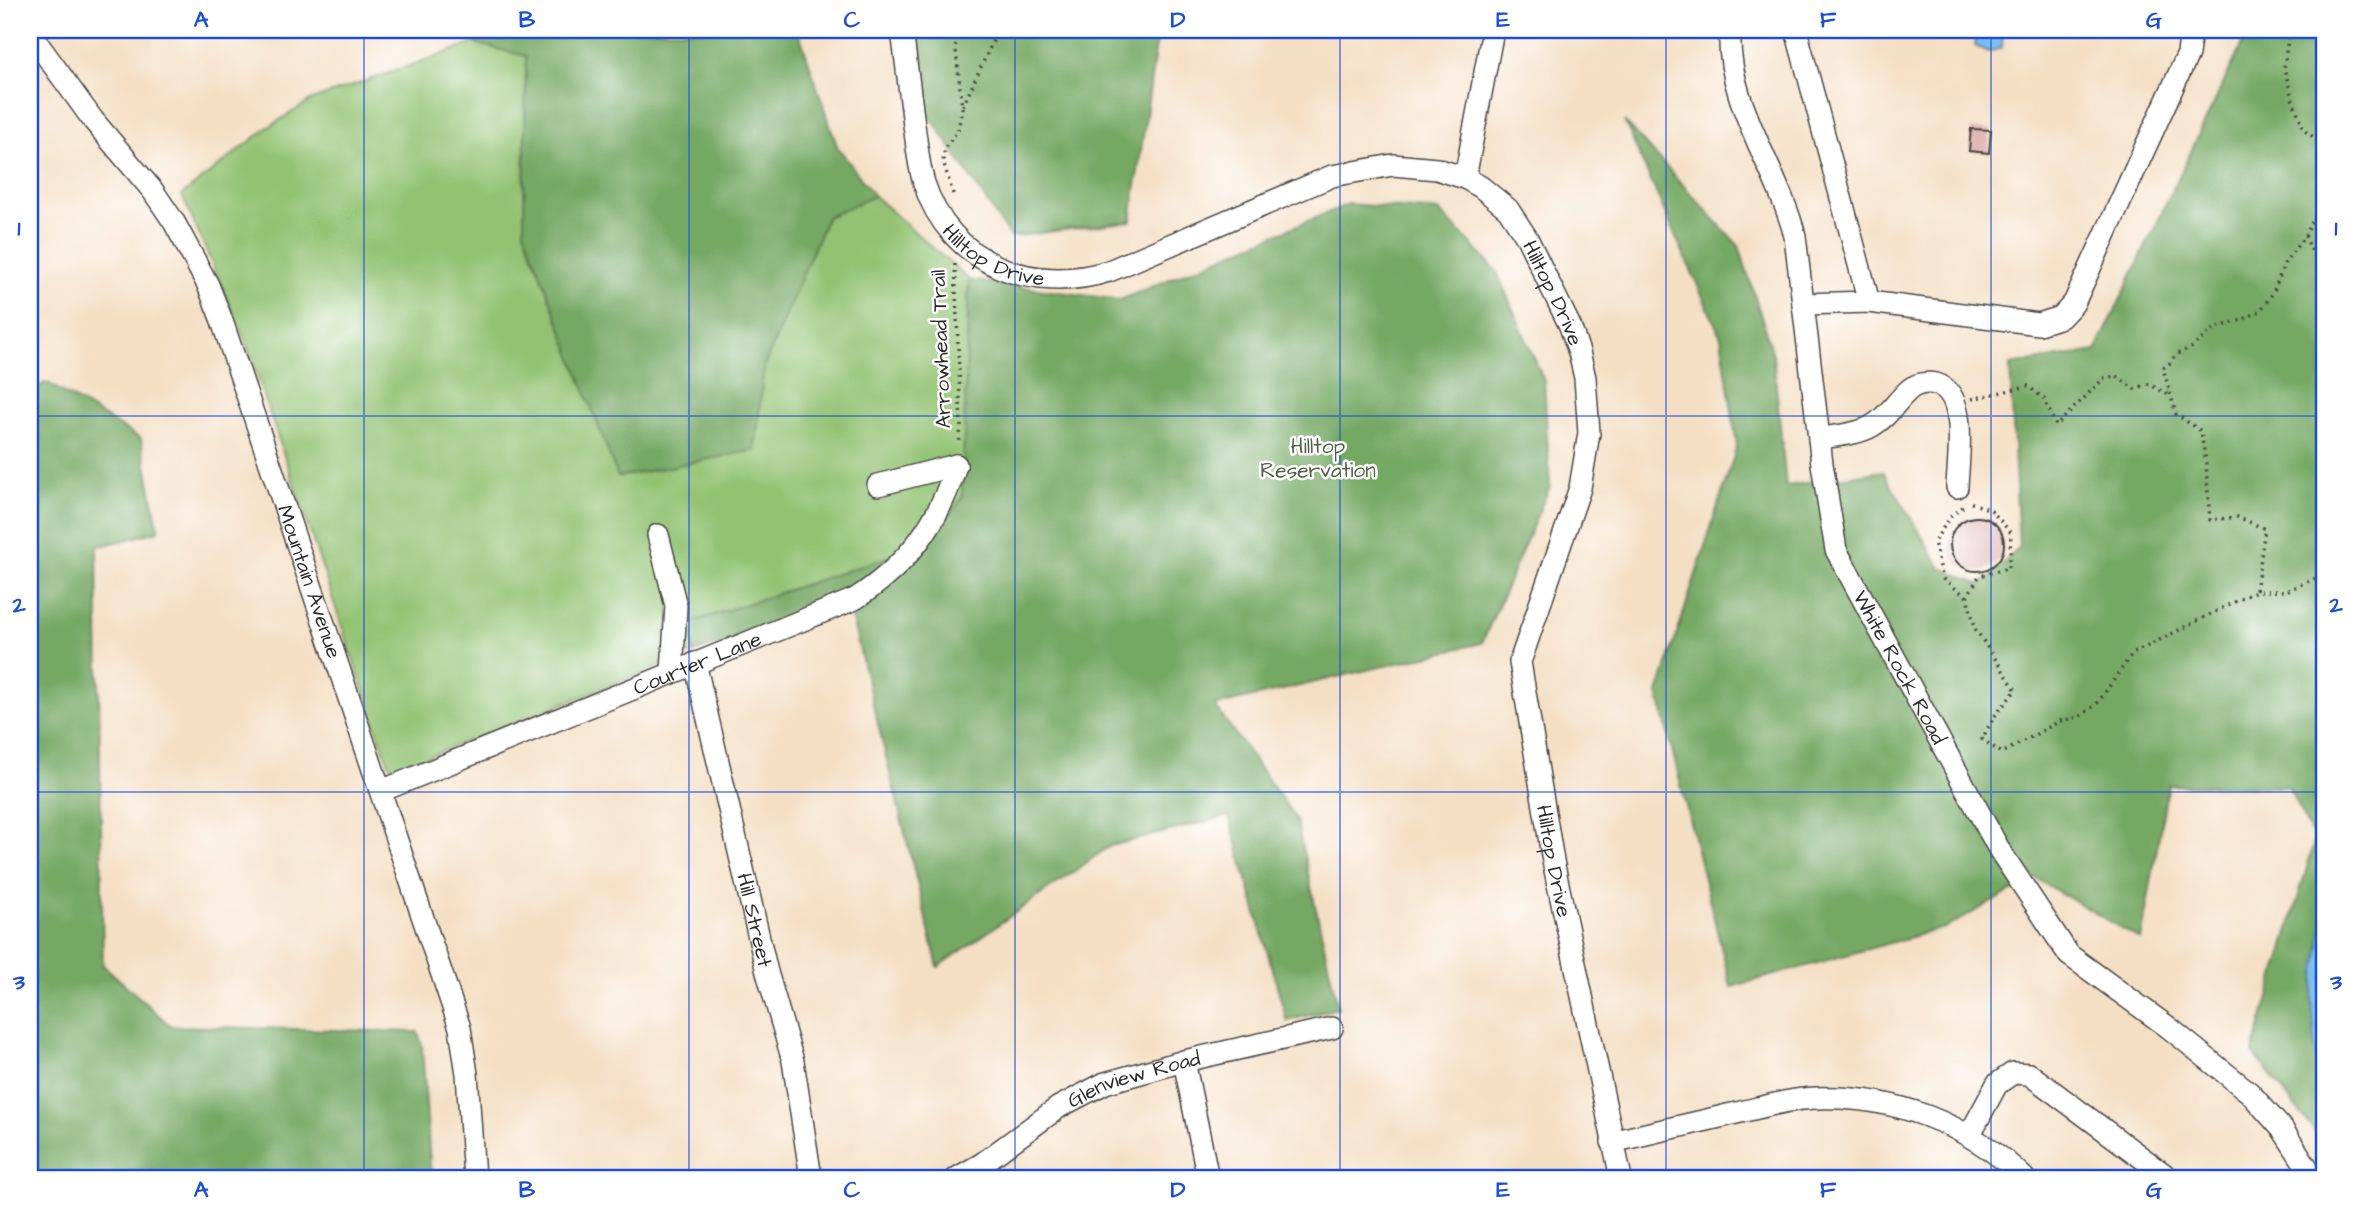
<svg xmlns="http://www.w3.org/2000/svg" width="2355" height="1208" font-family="'Architects Daughter',sans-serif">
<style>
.green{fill:#92c272;stroke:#5e764e;stroke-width:2}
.forest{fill:#75a864;stroke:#506a48;stroke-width:2}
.water{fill:#7abcef;stroke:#52748d;stroke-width:2}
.building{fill:#d8a6a4}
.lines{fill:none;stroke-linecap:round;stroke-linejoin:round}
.minor-casing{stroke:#494642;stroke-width:24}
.path{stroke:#494642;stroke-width:3.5;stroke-dasharray:2 5;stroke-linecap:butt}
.minor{stroke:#fff;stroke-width:21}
.grid{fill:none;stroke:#1d4ed8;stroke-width:2;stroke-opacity:0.55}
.labels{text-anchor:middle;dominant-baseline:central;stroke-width:5;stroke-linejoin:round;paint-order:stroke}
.street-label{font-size:21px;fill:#2b2b2b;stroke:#fff}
.park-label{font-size:21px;fill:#4f6044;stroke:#fff}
.neatline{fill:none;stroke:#1d4ed8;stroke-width:2.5}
.grid-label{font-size:23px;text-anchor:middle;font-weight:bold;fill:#1d4ed8}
</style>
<rect width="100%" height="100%" fill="#fff"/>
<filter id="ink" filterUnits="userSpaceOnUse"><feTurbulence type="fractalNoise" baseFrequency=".0143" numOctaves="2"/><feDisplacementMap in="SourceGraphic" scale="14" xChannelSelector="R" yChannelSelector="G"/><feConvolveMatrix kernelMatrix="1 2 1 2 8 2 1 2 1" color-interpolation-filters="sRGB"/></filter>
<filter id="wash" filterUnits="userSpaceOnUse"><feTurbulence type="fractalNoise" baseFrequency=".00686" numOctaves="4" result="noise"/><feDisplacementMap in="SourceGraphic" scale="28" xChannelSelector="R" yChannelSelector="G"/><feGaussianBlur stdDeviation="1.57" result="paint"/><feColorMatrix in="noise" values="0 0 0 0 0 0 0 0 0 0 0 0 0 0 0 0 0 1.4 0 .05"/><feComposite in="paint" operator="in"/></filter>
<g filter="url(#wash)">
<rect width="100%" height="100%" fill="#f4dfc4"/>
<path class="green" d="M474,43l52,13 -2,175 231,219 9,-84 63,-150 47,-20 95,84 -7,218 -37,47 -236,78 5,30 -296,115 -6,-1 -4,-5 -143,-422 -63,-145 85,-67 45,-28z"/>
<path class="forest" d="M517,30h281l39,116 37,50 -47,21 -63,149 -9,84 -137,27 -94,-246 2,-175 -52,-13z
M917,30h241l-27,191 -121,16 -82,-124z
M2239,30h86v1102l-7,4 -65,-84 62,-212 -27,-53 -120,-2 -27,155 -106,-62 -88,49 -216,60 -73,-294 79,-247 -16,-109 -97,-216 115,125 34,109 13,131 97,-15 58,97 40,17 38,-37 -9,-183 86,-14 148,-311z
M1348,204l91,7 57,59 48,111 6,105 -68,157 -267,63 81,113 42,189 -51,13 -58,-205 -119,30 -172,121 -91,-368 -153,54 -5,-30 236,-78 37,-47 7,-218 151,20z
M46,382l95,57 18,92 -62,16 6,418 68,61 247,6 4,13 9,133h-401v-637l4,-19 -4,-3v-127z"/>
<path class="water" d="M1977,30h26l-1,18 -14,4 -13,-6z
M2325,911v175h-2l-7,-31 -4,-57z"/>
<g id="blocks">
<path class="building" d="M1971,129l20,1 -2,23 -20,-2z
M1950 544a27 27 0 1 1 54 0a27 27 0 1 1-54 0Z"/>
</g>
</g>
<g filter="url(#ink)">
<use href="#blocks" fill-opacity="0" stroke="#494642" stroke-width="2"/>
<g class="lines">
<defs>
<g id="minor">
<path id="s1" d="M902,30c4,31 8,63 12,95 3,19 4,39 10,58 26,81 108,112 185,88l223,-95 61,-11 44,4 28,9 16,9 27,22 19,29 43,88 9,26 6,26 4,55 -9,55 -60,174 33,199 68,317"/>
<path id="s2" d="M1730,30c-4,73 47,137 65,206l27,228 14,86 164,301 69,104 99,72 82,66 33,37 31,48"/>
<path d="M1796,30l73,272"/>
<path id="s3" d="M30,33l63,87 60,71 21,31 34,63 13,33 239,710 7,46 7,104"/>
<path d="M1465,178l28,-148"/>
<path d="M1803,304l66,-2 170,22 22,-7 13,-14 114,-249 3,-24"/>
<path d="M1819,439c17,-4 38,-4 53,-13 16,-9 24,-25 38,-37 7,-5 17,-7 26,-5 33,9 22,75 21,103"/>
<path d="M878,485l78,-20"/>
<path d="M658,535l18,71 -4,66"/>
<path id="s4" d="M695,663l72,309 26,89 18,117"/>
<path id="s5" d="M381,791l474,-192c51,-33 84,-75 101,-134"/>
<path d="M1184,1061l24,117"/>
<path d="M1969,1136l28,-52 16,-11 16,1 140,104"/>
<path d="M1612,1142c40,-10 80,-18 120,-28 28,-6 55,-15 84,-16 77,-3 153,26 208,80"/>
<path id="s6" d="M957,1178l26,-15 76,-56 46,-24 79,-22 148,-33"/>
</g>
</defs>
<use href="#minor" class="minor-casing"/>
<path class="path" d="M2289,30l-5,38 9,33 12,30 20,14
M963,106l35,-76
M953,194l-10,-33 2,-13 13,-18 4,-22 -8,-78
M2325,197l-20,39 -20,26 -12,31 -13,18 -18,9 -27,8 -24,20 -15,6 -7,10 -6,4 13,46 25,17 5,33 4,56 28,-3 27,12 -9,62h30l39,-17
M2305,236l20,44
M955,264l6,162 -2,19
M1972,399l56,-13 16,13 12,27 48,-48 13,-2 17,13 15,-5 22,12
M1963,507l-13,10 -16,25 9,37 24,18 9,33 40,60 -22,27 -12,22 20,14 58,-32 19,-4 18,-13 35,-50 124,-63
M1967,597l12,-21 30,-8 2,-35 -20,-23 -22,-8"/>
<use href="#minor" class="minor"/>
</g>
</g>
<path class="grid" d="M364,30v1148M689,30v1148M1015,30v1148M1340,30v1148M1666,30v1148M1991,30v1148M30,416h2295M30,792h2295"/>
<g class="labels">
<g class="street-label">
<text stroke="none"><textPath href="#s1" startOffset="261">Hilltop Drive</textPath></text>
<text stroke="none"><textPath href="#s1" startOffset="910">Hilltop Drive</textPath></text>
<text transform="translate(941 349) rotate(-92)">Arrowhead Trail</text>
<text stroke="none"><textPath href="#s3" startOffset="623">Mountain Avenue</textPath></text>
<text stroke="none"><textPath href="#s5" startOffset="341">Courter Lane</textPath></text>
<text stroke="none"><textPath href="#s2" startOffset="668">White Rock Road</textPath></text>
<text stroke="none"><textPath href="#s1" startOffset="1498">Hilltop Drive</textPath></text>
<text stroke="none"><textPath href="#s4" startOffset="264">Hill Street</textPath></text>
<text stroke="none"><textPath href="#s6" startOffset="205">Glenview Road</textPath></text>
</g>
<g class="park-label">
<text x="1318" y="446">Hilltop<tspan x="1318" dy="24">Reservation</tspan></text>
</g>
</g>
<rect width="2355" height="1208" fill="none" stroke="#fff" stroke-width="77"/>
<rect x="38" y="38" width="2278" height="1132" class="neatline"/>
<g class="grid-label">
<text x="201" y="27">A</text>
<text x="527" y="27">B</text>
<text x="852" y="27">C</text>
<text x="1178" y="27">D</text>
<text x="1503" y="27">E</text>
<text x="1828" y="27">F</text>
<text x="2154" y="27">G</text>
<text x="19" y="235">1</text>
<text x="2336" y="235">1</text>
<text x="19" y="612">2</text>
<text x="2336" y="612">2</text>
<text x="19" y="989">3</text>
<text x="2336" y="989">3</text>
<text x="201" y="1197">A</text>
<text x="527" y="1197">B</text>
<text x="852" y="1197">C</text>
<text x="1178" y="1197">D</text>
<text x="1503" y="1197">E</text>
<text x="1828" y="1197">F</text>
<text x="2154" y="1197">G</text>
</g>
</svg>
